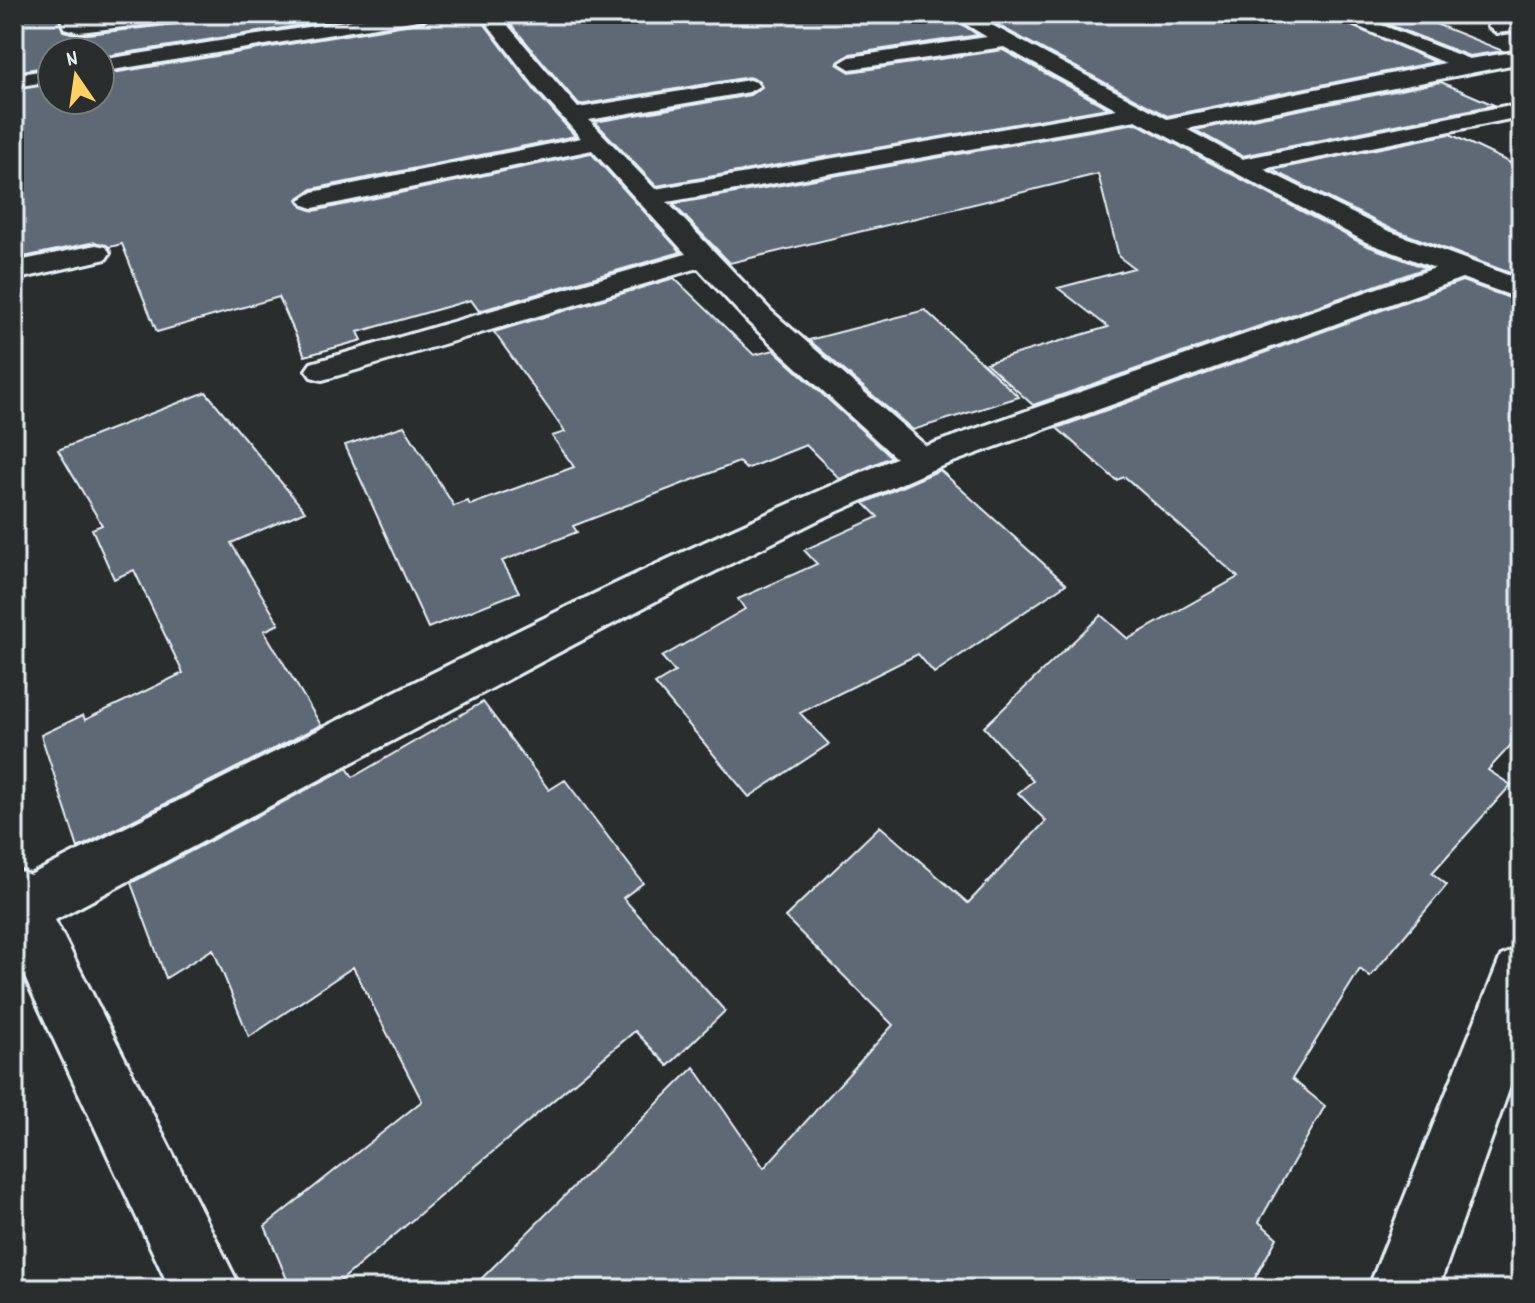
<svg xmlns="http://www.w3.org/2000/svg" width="1535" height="1303" font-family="Dekko,sans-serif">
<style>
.building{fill:#5f6875;stroke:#e8f1f8;stroke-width:2}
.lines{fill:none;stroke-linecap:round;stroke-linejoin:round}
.minor-casing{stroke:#e8f1f8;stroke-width:6}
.minor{fill:#2a2d2e;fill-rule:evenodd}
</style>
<rect width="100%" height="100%" fill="#2a2d2e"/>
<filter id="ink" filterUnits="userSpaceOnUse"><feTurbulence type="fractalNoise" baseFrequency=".0125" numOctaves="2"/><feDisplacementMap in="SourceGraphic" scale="16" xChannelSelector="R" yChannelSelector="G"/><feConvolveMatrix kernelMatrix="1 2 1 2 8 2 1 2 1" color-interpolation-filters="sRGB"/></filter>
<g filter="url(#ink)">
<path class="building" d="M14,14h43l6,17 16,4 115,-13 12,-8h165l-271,43v-5h-48v14l-38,6z
M436,14h41l59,78 39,44 -263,53 -15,10 5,8 12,4 277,-58 90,99 -202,59 -8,-11 -113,32 4,8 -57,16 -26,-59 -122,35 -35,-88 -12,3 -15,-5 -81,17v-169l38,-6v16h48v-25l324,-53z
M502,14h444l32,21 -128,19 -13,10 13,8 153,-22 105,58 -452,78 -61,-64 155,-27 12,-8 -4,-7 -9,-3 -170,28z
M977,14h348l110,48 -268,54z
M1416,16l87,35 -34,5 -92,-36z
M1441,82l53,23 -252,51 -47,-26z
M1136,123l229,122 61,23 -393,137 -47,-42 122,-36 -50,-39 76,-20 -15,-11 -21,-83 -368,89 -57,-59z
M1450,134l71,34v109l-134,-50 -115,-57z
M674,278l80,77 20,-5 117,107 -51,22 -34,-34 -60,24 -7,-7 -166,64 4,6 -75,29 17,31 -91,36 -83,-183 59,-19 50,80 14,-5 2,4 104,-38 -22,-31 13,-4 -71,-100z
M1462,281l59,21v432l-33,36 23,15 -79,88 15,12 -77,92 -10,-8 -68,110 33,27 -66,116 18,16 -28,51h-778l223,-222 70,101 129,-143 -108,-108 95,-91 88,77 78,-82 -28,-28 15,-12 -49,-54 117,-112 27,24 110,-62 -113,-100 -9,3 -59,-52z
M925,310l94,87 -106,33 -104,-90z
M206,392l99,119 -74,32 48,81 -15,7 57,94 -243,123 -37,-113 42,-20 2,5 98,-47 -49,-103 -20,9 -22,-50 10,-4 -44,-75z
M940,470l126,114 -132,89 -16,-19 -118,59 29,31 -80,53 -94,-113 20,-12 -13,-15 83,-48 -7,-10 79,-35 -13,-14 74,-33 -14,-14z
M483,702l66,88 16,-10 78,103 -20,15 102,113 -57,55 -33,-35 -304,258h-40l-26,-63 157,-125 -69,-134 -104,70 -36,-88 -47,29 -35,-95 216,-115 6,9z"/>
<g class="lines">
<defs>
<path id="minor" d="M60,14h18l1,6 63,-6h61l-9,5 -115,13 -15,-4z
M390,14h43l-9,5 -324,53v-12z
M480,14h18l80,94 171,-28 7,2 3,4 -10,6 -160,28 66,69 462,-80 -113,-62 -154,22 -10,-6 10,-6 137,-20 -38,-23h22l196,105 278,-56 -117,-49h25l116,45 52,-8v12l-335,66 56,30 263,-53 8,2 3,5 -3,5 -8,2 -242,49 123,61 135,50v19l-59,-21 -528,191 -118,52 -160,80 -601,319 186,369h-71l-156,-335v-85l16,6c287,-142 570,-294 866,-417l-147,-135 -51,-55 -365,109 -11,3 -11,-3 -5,-7 5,-7 375,-109 -94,-104 -279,58 -9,-3 -4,-5 13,-8 268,-54 -43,-48zM1136,120l230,122 69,26 -509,178 -155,-135 -104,-109z
M1521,18v12l-24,3 -9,-6 2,-4z
M52,69v12l-38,6v-12z
M96,245l10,2 4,6 -4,6 -92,21v-18z
M1521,947v109l-83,233h-70l133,-333z"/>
</defs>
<use href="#minor" class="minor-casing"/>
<use href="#minor" class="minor"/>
</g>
</g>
<rect width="1535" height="1303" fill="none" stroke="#2a2d2e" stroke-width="48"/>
<rect x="24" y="24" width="1487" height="1255" fill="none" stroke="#e8f1f8" stroke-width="3" filter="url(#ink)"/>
<g transform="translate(76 76) rotate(347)"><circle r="38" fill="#2a2d2e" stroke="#767b7f" stroke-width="2"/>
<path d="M0-6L14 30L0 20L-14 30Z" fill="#ffd166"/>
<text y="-12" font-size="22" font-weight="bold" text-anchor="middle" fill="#e8f1f8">N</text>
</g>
</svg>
